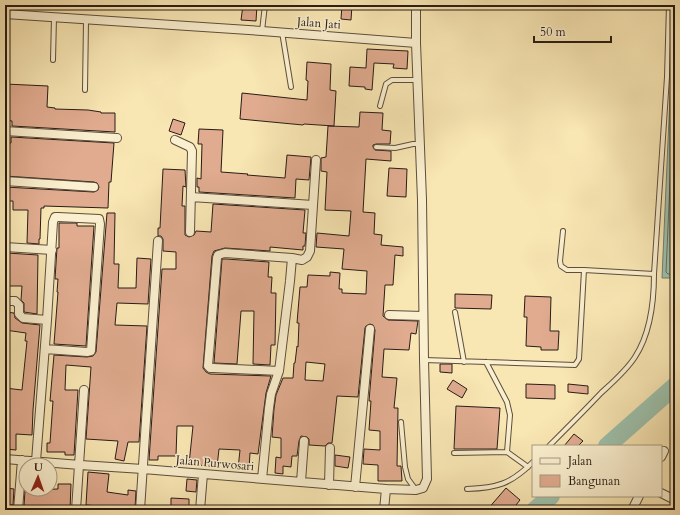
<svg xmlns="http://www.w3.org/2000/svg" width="680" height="515" font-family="Cardo,serif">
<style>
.water{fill:#9dc0ab;stroke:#6f7e6f}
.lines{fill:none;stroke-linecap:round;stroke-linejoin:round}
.shore{stroke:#636e60;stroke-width:1}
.river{stroke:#9dc0ab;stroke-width:18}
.building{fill:#e0ab8f;stroke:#291c16;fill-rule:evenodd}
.lane-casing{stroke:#5d4e3d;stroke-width:6}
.street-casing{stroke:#5d4e3d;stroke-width:10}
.lane{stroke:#faefce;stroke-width:4}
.street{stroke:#faefce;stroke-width:8}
.labels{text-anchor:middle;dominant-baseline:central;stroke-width:3;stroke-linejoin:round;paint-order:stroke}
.street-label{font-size:12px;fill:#291c16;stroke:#faefce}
</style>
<rect width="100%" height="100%" fill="#f8e6b3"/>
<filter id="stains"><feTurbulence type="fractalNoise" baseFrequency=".005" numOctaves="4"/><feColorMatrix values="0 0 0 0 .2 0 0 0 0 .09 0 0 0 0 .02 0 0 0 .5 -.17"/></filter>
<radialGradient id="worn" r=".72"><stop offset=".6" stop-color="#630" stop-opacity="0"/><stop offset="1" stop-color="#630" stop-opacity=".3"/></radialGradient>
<path class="water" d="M674,5h1v273h-13z"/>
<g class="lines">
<path class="shore" d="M675,69l-9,203 2,2h7
M675,181l-4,86 1,2h3"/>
<path class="river" d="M607,446l68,-60
M535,510l16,-14"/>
</g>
<path class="building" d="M243,5h14l-1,16 -15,-1z
M342,5h10l-1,15 -10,-1z
M367,49l41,2 -1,18 -14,-1 1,-4 -20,-1 -2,27 -7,-1v-2l-16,-1 1,-19 16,1z
M307,62l24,2 -1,26 6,1 -2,35 -30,-2 -1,1 -63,-6 2,-26 65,7 1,-19 -2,-1z
M5,84l43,2 -1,21 8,1v1l33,1 13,2v1h14v19l-103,-6v-5l-7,-1z
M360,112l23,1 -1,17 9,1 -1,13h-14l-3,1v2l2,3 16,1v10l-25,-2 -3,53 12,1 -1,21 8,1 -1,10 22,2v9l-8,-1 -2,30h-8l-2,31 5,4 30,1 -2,13 -5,-1 -2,17 -25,-1 -2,28 15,1 -3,30h4l-1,58h4l1,15h-24v-16l-15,-1 1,-15 16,1v-19l-11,-1 2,-29h-2l6,-71 -2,-5 -3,-1 -4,2 -1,2 -7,69 -21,-1 -5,47h-4l-3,3 -16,-1v-6l-2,-2 -6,-1 -2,5 -2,15h-5l-1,11 -8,-1v8l-8,-1 1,-16 5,1v-20l-9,-1 2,-28 2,-14 7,-17h10l1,-15h1l2,-17 1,1 1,-24h-2l3,-36h7l1,-12 22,1v-4l10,1 -1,16h3v4l24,1 1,-23 -25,-2 2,-20 -28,-2 1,-14 32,3 2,-25 -26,-1 2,-38 -6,-1v-13l5,-1 2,-31 31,1zM306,362l19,2 -2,17 -18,-1z
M173,119l12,4 -4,12 -12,-4z
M199,129l24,1 -2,42 27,2 -1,1 38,3 2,-23 24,2 -2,23 -13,-1 -1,19 -96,-6v-5h-2v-9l4,1 1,-35h-4z
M11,137l103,6 -3,39h-2l-1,26 -64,-2v2h-3l-1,31h-1v5l-12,-1 1,-33h-15v-9h-8v-14l89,5 4,-2 1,-3 -2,-4 -3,-1 -89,-6v-33h6z
M389,168l18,1 -1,28 -19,-1z
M163,169l22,1 1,17 -3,-1 -1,20h3v29l4,2 5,-2 2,-4 15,1 2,-28 92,6 -2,23h3l-1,13h-2v4l-33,-3v4l-45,-3 -11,3 -2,5 -9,112 3,4 4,2 61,2 -5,17 -8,61 -8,-1 -1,16h-11l2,-19 -21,-1 -2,18 -28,-3 4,-38h-16l-1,30h-18v4h-9l13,-191h14v-17l-13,-1v-12l-2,-3h-3v-8h2z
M107,213h8l-1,51h5l-1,24h18l1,-30 14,1 -3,45 -31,-1 -2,22 32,1 -8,116h-11l-4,19 -9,-2 3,-18 -32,-2 5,-72 -25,-2 -1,25h13l-4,65h-9v-3h-18v-9h3l3,-42h-3l4,-46 33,2 6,-1 3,-4z
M59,223h18v3h17l-8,120 -32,-2 4,-52h-1l1,-13h-3l2,-31h2z
M7,253l31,2 -1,59 -13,-2v-9l-3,-3 1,-14h-17z
M222,259h4l43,3 -1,15h4l-1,16h5l-1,52h-4l-1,20 -17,-1 1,-53h-13l-4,53 -23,-1z
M455,294l37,1 -1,14 -36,-1z
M525,296l26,1 -1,34h9l-1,19h-17v-3l-15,-1 1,-29h-3z
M5,312l9,1 1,5 7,5 18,2 -7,85 -1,25 -16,-1v16l-11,-1v-61l17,2 5,-49h-2l1,-8 -21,-3z
M440,364h12v9l-12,-1z
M453,380l14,9 -5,9 -15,-9z
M526,384l29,1v14l-29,-1z
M568,384l20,2v8l-20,-2z
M456,406l44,2 -3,41h-43z
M574,434l9,7 -5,5h-14z
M335,455l15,2 -2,11 -13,-2z
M88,472l21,2 -2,18 21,3v-5l8,1 -1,17 -8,-1v3h-16l1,-3 -26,-2z
M187,479l10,1 -1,12 -10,-1z
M58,484h13l-1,26h-41v-3l-5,-1 1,-16 33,-1z
M5,488l9,1 -1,16h-8z
M506,488l14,12 -8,10h-25z
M171,498l18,1v11h-18z"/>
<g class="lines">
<defs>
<path id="lane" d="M262,31l3,-26
M282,32l9,55
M53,60l1,-43
M85,90l1,-70
M380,106l6,-22 6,-4h26
M376,147l19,1 18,-4h7
M563,231l-3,30 1,5 6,4h17
M455,312l9,50
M424,360l151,5 4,-6 5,-89 70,4 13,-197 2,-72
M486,362l21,40 3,13 -3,37 21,15
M401,422l4,45 3,12 8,11
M549,446c18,-18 35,-35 52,-53 12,-11 25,-22 34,-36 15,-23 19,-56 19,-83
M454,453l53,-1
M467,489c30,-1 44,-5 66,-27"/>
<path id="street" d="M5,14l257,17 154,12
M5,131l112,7
M175,140l15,7 2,4 -2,81
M5,181l89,6
M191,197l122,8
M5,247l47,3
M5,301h10l4,4v9l4,4 24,2
M389,315l34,1
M279,371l-66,-3h-3l-2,-2 9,-108 1,-3 7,-2 67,5
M661,457l3,-6
M5,459l75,6 63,4 243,20 30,1 7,-2 4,-9 -3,-119 -2,-160 -6,-157v-38
M36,461l11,-141 6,-98 2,-5h3l41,2 1,5 -9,127 -4,1 -42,-3
M262,479l7,-71 2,-14 8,-23 11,-90 2,-23 10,2 5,-3 3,-6 6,-91
M301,482l3,-41
M329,485l1,-37
M355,487l15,-158
M661,493l14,7
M18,510l4,-50
M76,510l8,-120
M140,510l18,-269
M200,510l3,-36
M384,510l2,-21
M632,510l7,-14"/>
</defs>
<use href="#lane" class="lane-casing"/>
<use href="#street" class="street-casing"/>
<use href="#lane" class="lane"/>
<use href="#street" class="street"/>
</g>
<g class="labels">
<g class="street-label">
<text transform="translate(319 23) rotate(4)">Jalan Jati</text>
<text transform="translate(215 463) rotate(5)">Jalan Purwosari</text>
</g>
</g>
<rect width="680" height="515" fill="none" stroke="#f8e6b3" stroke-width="20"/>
<rect x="6" y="6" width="668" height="503" fill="none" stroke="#291c16" stroke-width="2"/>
<rect x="10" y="10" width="660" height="495" fill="none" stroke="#291c16"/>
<rect x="532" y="445" width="130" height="52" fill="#faefce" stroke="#a69b84"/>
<rect x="540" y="458" width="20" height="6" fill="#faefce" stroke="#a69b84"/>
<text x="568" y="465" font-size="12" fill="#291c16">Jalan</text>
<rect x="540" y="475" width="20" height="12" fill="#e0ab8f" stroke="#a69b84"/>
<text x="568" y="485" font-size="12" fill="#291c16">Bangunan</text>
<g transform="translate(38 477) rotate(2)"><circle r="19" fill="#faefce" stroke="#a69b84"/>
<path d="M0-3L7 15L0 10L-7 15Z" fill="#8f2418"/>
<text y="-6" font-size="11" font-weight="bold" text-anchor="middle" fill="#291c16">U</text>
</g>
<path d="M534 36v6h77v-6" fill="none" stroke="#291c16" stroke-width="2"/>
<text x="540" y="36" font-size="12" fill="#291c16" stroke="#faefce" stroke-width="3" paint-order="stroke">50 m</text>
<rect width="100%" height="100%" filter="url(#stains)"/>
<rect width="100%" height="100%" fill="url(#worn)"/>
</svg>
